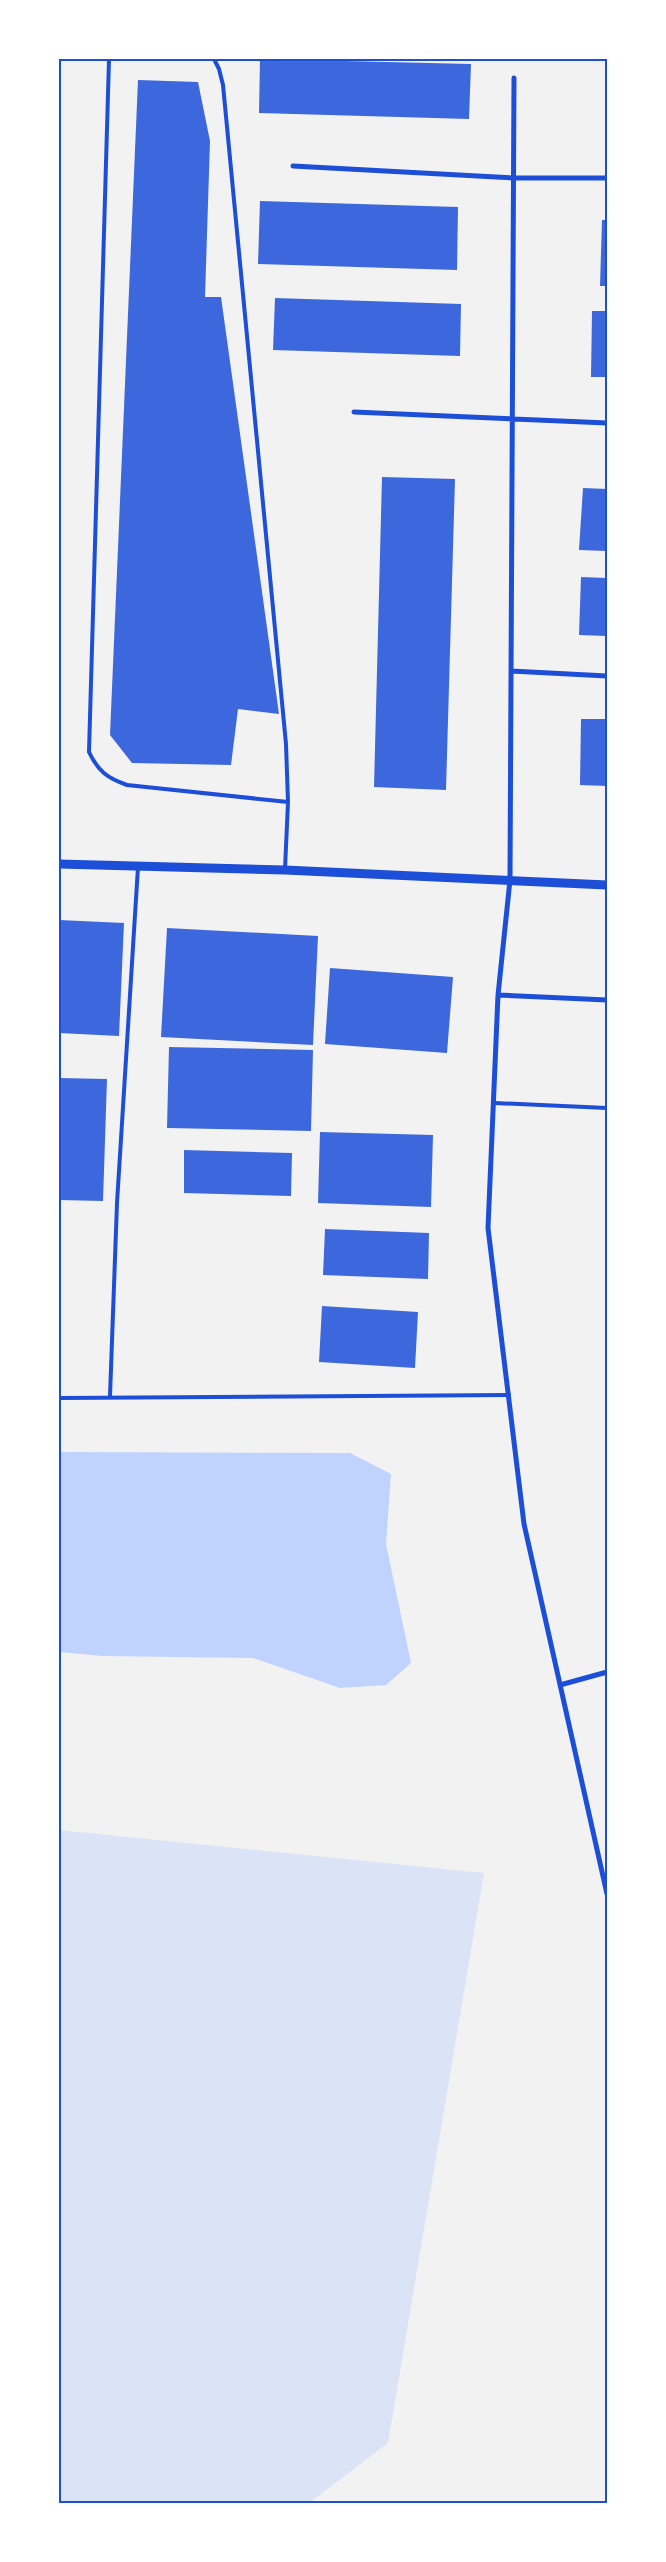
<svg xmlns="http://www.w3.org/2000/svg" width="666" height="2562" font-family="Inter,sans-serif">
<style>
.green{fill:#dbe4f7}
.water{fill:#bfd3fe}
.building{fill:#3d67dc}
.lines{fill:none;stroke-linecap:round;stroke-linejoin:round}
.service{stroke:#1d4ed8;stroke-width:4}
.minor{stroke:#1d4ed8;stroke-width:5}
.tertiary{stroke:#1d4ed8;stroke-width:9}
.neatline{fill:none;stroke:#1d4ed8;stroke-width:2}
</style>
<rect width="100%" height="100%" fill="#f2f2f2"/>
<path class="green" d="M59,1830l425,43 -96,570 -79,60h-250z"/>
<path class="water" d="M59,1452l291,1 41,21 -5,70 25,119 -25,22 -46,3 -87,-30 -150,-2 -44,-4z"/>
<path class="building" d="M260,59l211,5 -2,55 -210,-6z
M138,80l60,2 12,59 -5,156h16l58,417 -41,-5 -7,56 -99,-2 -22,-28z
M260,201l198,6 -1,63 -199,-6z
M602,220h5v66h-7z
M275,298l186,6 -1,52 -187,-6z
M592,311h15v66h-16z
M382,477l73,2 -9,311 -72,-3z
M583,488l24,1v62l-28,-1z
M581,577l26,1v58l-28,-1z
M581,719h26v67l-27,-1z
M59,920l65,3 -5,113 -60,-3z
M167,928l151,8 -5,109 -152,-8z
M330,968l123,9 -6,76 -122,-9z
M169,1047l144,3 -2,81 -144,-3z
M59,1078l48,1 -4,122 -44,-1z
M320,1132l113,3 -2,72 -113,-4z
M184,1150l108,3 -1,43 -107,-3z
M325,1229l104,4 -1,46 -105,-4z
M322,1306l96,6 -3,56 -96,-6z"/>
<g class="lines">
<path class="service" d="M109,59l-20,693c9,19 18,26 38,33l161,17
M214,59l5,10 4,16 63,659 2,58 -3,67
M494,1103l113,5
M110,1396l7,-193 21,-336
M59,1398l450,-3"/>
<path class="minor" d="M514,78l-4,802 -12,115 -10,233 36,296 83,370
M293,166l221,12h93
M354,412l253,11
M511,671l96,5
M498,995l109,5
M560,1685l47,-13"/>
<path class="tertiary" d="M59,864l226,6 322,15"/>
</g>
<rect width="666" height="2562" fill="none" stroke="#ffffff" stroke-width="120"/>
<rect x="60" y="60" width="546" height="2442" class="neatline"/>
</svg>
